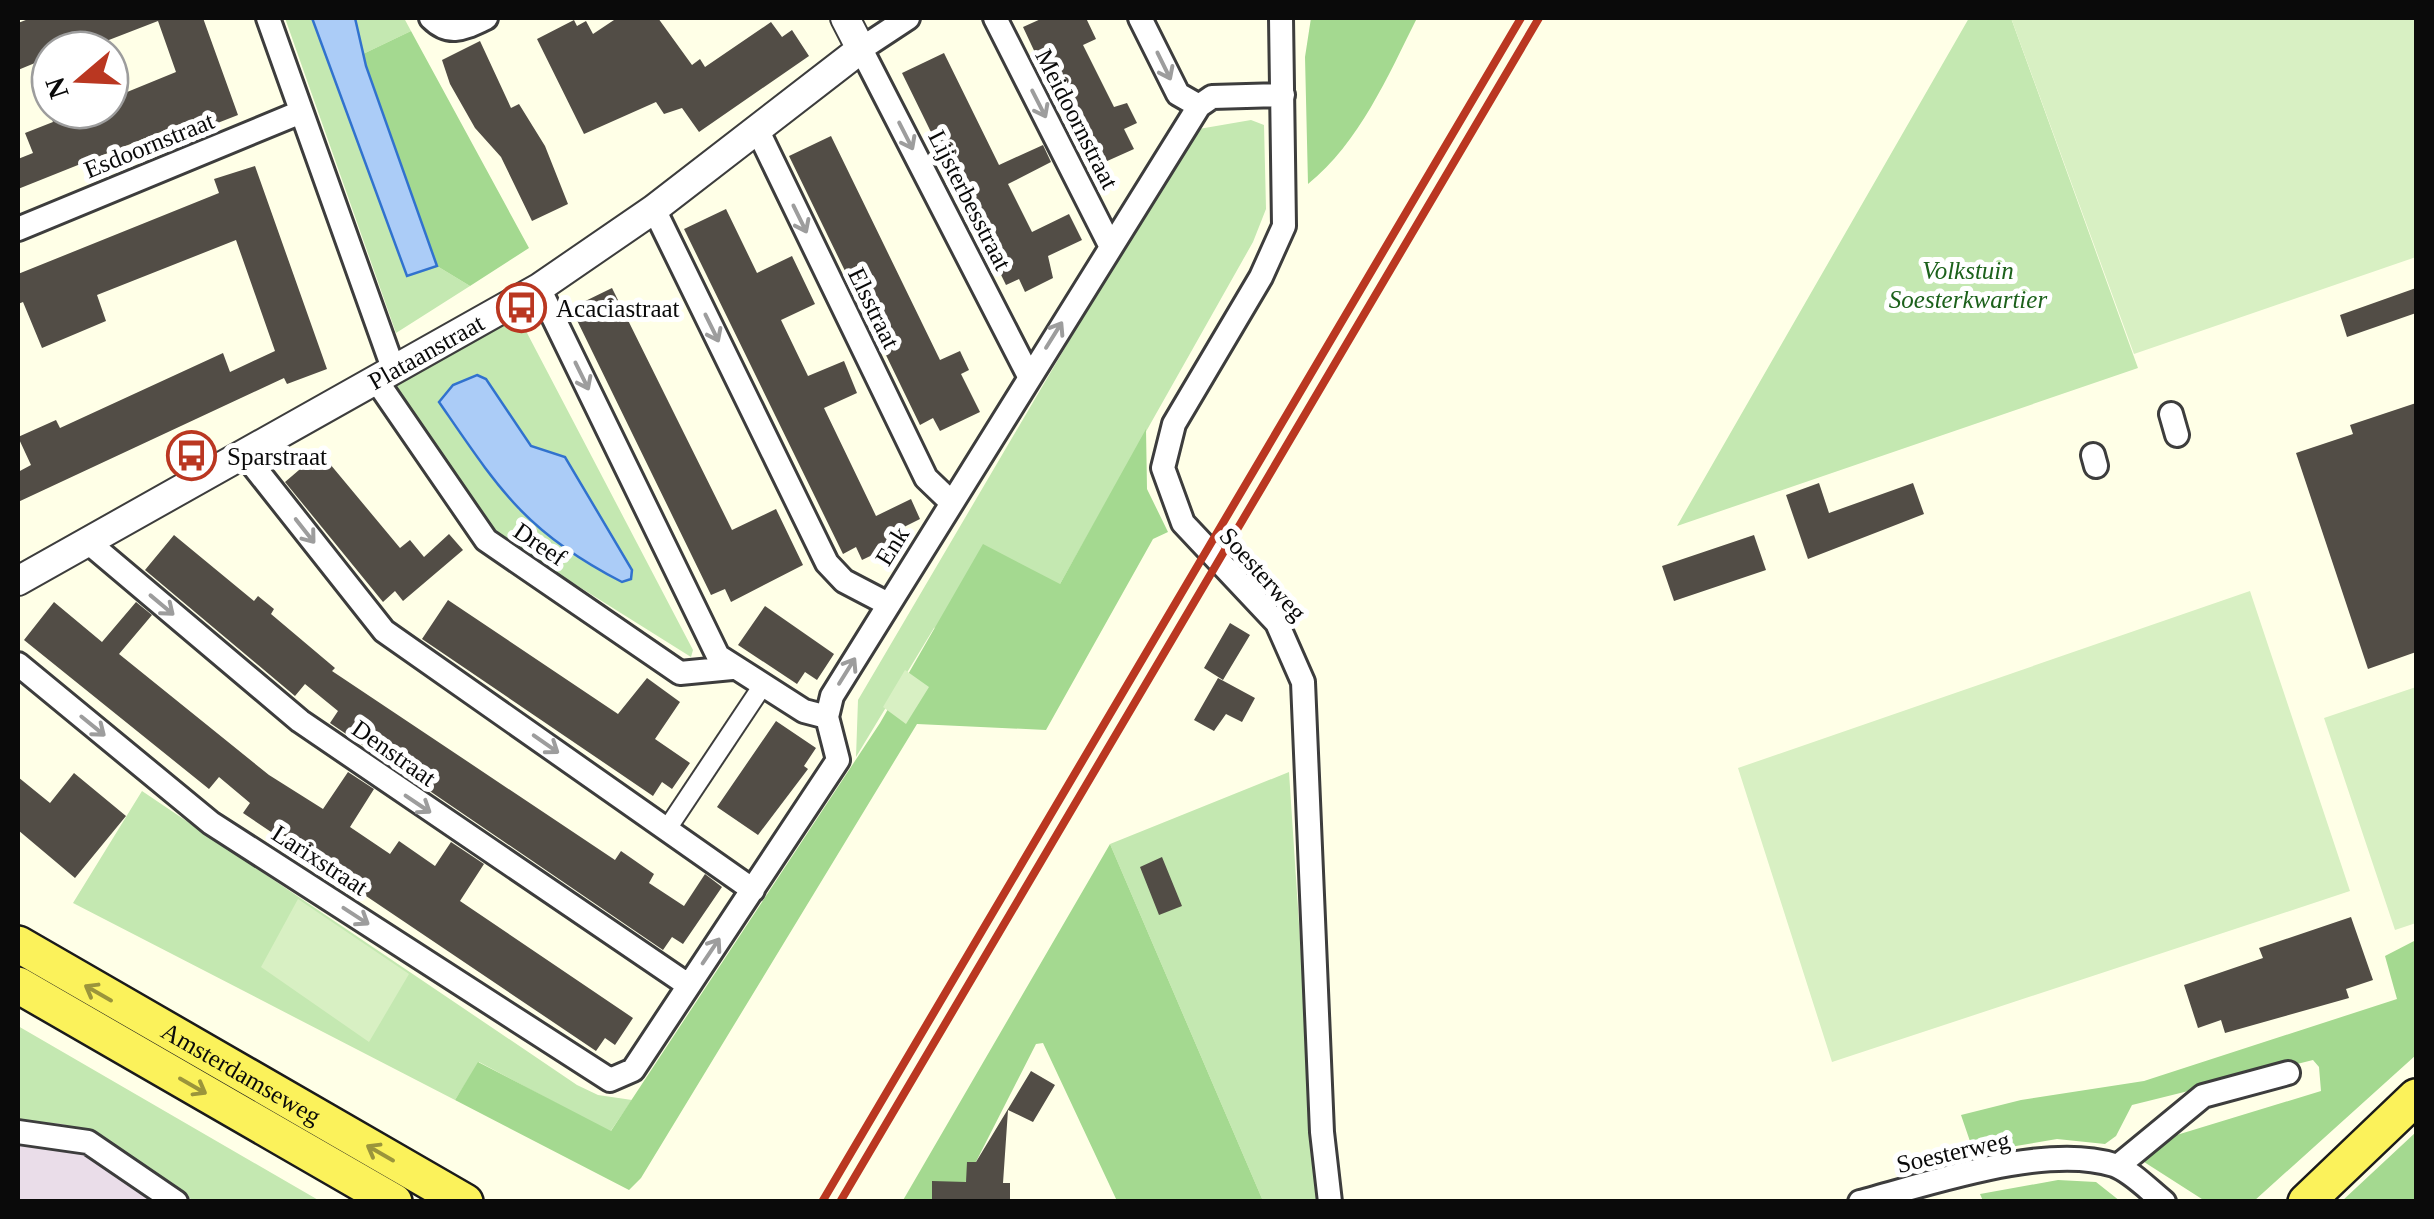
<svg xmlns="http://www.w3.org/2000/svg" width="2434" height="1219" font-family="'Times New Roman',serif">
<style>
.industrial{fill:#eadde9}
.green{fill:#c4e8b1;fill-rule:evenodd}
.forest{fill:#a4d990}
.pitch{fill:#d8f0c3}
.water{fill:#abccf7;stroke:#3172ce;stroke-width:2.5}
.building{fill:#524d46}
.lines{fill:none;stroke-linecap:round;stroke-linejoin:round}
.pedestrian-casing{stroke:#3d3d3d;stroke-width:22}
.minor-casing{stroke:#3d3d3d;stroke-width:28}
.tertiary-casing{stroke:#3d3d3d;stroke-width:32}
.primary-casing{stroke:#1b1b1b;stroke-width:40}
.pedestrian{stroke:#fff;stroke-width:18}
.minor{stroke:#fff;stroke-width:22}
.tertiary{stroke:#fff;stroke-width:28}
.primary{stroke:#fbf25b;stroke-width:35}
.rail{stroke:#ba3721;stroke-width:8}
.oneway{stroke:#9d9d9d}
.oneway2{stroke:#9b953b}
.labels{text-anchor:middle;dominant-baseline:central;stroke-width:10;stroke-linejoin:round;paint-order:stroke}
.street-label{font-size:25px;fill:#0a0a0a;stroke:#fff}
.park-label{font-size:25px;font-style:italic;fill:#1c611b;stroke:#fff}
.poi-label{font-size:25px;fill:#0a0a0a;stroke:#fff;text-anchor:start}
</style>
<rect width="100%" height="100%" fill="#ffffe7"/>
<path class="industrial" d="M18,1092l199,109h-199z"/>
<path class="green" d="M285,18h27l95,258 30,-10 33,20 -74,47z
M355,18h49l7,13 -48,23z
M1969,18h42l127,350 -461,158z
M1251,120l13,5 2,84 -13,33 -193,342 -126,44 -78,129 2,-57 335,-570z
M515,310l178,340 -2,7 -212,-133 -88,-139zM476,375l10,4 45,67 34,11 67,112 -1,10c-103,-37 -132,-91 -192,-177z
M1289,772l26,395 4,34h-56l-153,-357z
M142,791l435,294 21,10 34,5 -22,32 -131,-70 -24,38 -382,-197z
M18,1026l302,175h-126l-103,-69 -29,-8 -44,-4z"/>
<path class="forest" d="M1311,18h106c-29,58 -58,125 -109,166l-3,-127z
M411,31l118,217 -59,38 -33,-20 -71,-200 -3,-12z
M1146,429l1,60 21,43 -15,7 -107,191 -129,-6 -276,454 -12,12 -174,-90 23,-38 133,69 269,-408 103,-179 77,40z
M1110,844l153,357h-146l-74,-158 -7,1 -80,157 -54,1z
M2416,940v115l-162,146h-49l-64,-41 16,-19 164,-50 -2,-24 -6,-7 -181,45 -16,31 -11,8 -48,-5 -83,14 -13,-38 60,-15 123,-19 253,-82 -12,-43z
M2416,1132v69h-74z
M2058,1180l38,2 24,19h-137l-3,-7z"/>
<path class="pitch" d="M2011,18h405v239l-282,97z
M2250,591l100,300 -518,171 -94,-294z
M905,670l24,17 -23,37 -23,-17z
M2416,687v236l-21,7 -71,-212z
M298,899l111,75 -40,68 -108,-75z"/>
<path class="water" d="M312,18h43l11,48 71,200 -30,10z
M477,375l9,4 45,67 34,11 67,113 -1,9 -9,3c-97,-50 -123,-93 -183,-180l14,-17z"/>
<path class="building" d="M31,18h172l35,97 -41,16 -4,-12 -175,70v-30l15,-6 -8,-20 28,-11 -5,-12h62v-11l66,-27 -18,-51 -75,29h-39l3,8 -29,12v-47z
M617,18h41l34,47 8,-6 5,8 66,-45 11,15 10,-7 17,26 -110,76 -17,-24 -18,6 -8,-12 -72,32 -47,-95 37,-19 3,6 9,-5 7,13z
M1043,18h43l10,21 -13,6 31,62 13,-4 10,20 -13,6 10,20 -29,13 -6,-12 -13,6 -4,-3 -59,-126z
M480,41l31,67 8,-4 26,42 23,58 -36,17 -31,-64 -26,-29 -25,-44 -8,-24z
M944,53l55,112 44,-20 8,17 -43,22 24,48 37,-18 13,26 -34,16 5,22 -28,14 -6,-13 -13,6 -104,-212z
M831,136l109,224 20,-9 9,19 -8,4 19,38 -40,19 -7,-13 -13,7 -131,-269z
M255,166l72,203 -40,15 -3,-6 -266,124v-30l13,-7 -13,-28 38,-17 4,8 163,-75 7,19 45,-21 -39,-111 -139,55 9,26 -64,27 -19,-46 -5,2v-30l201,-81 -5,-14z
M726,209l31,64 35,-17 23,48 -34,16 27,56 36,-15 13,32 -33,15 52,108 35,-17 9,20 -34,17 5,10 -29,14 -6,-13 -13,7 -159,-325z
M612,288l120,242 44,-21 27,56 -72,37 -6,-13 -14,6 -140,-287z
M2416,288v25l-69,24 -7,-22z
M2416,403v249l-48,17 -72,-216 57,-19 -3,-9z
M320,452l80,96 10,-8 14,17 25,-23 14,16 -60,51 -8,-10 -12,11 -98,-120z
M1819,483l10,30 84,-30 11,31 -116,45 -22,-64z
M174,535l80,66 4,-5 16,13 -3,5 64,54 -3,3 283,189 6,-9 33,23 -5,9 35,23 21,-32 17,13 -39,57 -11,-7 -9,13 -333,-227 8,-12 -33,-27 -10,12 -150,-126z
M1754,535l12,35 -92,31 -12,-35z
M448,600l170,114 29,-36 33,24 -25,37 35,24 -18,26 -10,-7 -9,14 -231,-157z
M54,602l48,40 34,-40 16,13 -33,39 150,121 54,34 25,-37 26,17 -24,38 40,27 9,-13 36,25 16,-24 33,22 -24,37 173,117 -18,27 -10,-7 -9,13 -353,-238 7,-10 -31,-26 -10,12 -185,-149z
M765,606l69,48 -17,26 -12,-8 -8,12 -59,-39z
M1230,623l20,12 -27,45 -19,-12z
M1218,678l37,20 -13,24 -16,-8 -12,17 -20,-11z
M776,721l40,27 -12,18 4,3 -50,66 -41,-28z
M74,773l52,43 -51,62 -57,-48v-53l32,26z
M1162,857l20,49 -23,9 -19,-48z
M2351,917l22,63 -27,9 3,9 -124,35 -4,-13 -23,8 -14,-43 79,-27 -4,-10z
M1031,1071l24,14 -22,37 -25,-12 -5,73h7v19h-78v-21l34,1 1,-20h9z"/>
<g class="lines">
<defs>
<path id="pedestrian" d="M667,829l96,-144"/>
<path id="minor" d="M268,18l125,350
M431,18c19,19 33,10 55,0
M908,18l-47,31 168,327
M995,18l115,227
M1140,18l38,76 21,12
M1281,18l3,208 -23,51 -87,147 -11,44 20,55 94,100 26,59 19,450 8,70
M758,131l168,347 25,24
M654,209l173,354 17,18 44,23
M18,229l283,-117
M539,288l179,368 86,55 23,6
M376,380l110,160 194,133 52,-5
M2171,414l6,21
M244,454l140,177 369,259
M2093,455l3,11
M88,542l212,179 388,264
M18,664l193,159 399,257 23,-10 205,-310 -11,-43 5,-21 367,-590 13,-9 71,-2
M18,1132l70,10 88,60
M2118,1166l85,-70 85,-23
M1860,1202c69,-18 185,-59 254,-37 17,6 35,25 50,37"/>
<g id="tertiary">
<path id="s1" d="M18,581l521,-293 115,-79 207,-160 -16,-31"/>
</g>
<g id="primary">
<path id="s2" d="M18,944l447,258"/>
<path d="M18,985l376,217"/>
<path d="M2306,1202l110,-105"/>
</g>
</defs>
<use href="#pedestrian" class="pedestrian-casing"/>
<use href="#minor" class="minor-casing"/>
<use href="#tertiary" class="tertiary-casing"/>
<use href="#primary" class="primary-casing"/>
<use href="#pedestrian" class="pedestrian"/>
<use href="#minor" class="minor"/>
<use href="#tertiary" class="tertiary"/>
<use href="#primary" class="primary"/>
<path class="rail" d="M822,1202l699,-1184
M840,1202l699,-1184"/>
</g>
<defs><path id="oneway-shaft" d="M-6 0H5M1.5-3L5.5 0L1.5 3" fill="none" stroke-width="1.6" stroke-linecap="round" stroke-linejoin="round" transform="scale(2.5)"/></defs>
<g class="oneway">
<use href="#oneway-shaft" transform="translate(1164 66) rotate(64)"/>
<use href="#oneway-shaft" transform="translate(1039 104) rotate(63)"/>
<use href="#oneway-shaft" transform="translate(906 136) rotate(63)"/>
<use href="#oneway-shaft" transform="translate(800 219) rotate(64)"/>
<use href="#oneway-shaft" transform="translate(712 328) rotate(64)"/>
<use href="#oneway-shaft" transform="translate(1054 335) rotate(-58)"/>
<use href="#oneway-shaft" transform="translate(582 376) rotate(64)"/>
<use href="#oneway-shaft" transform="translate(305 531) rotate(52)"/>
<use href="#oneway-shaft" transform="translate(162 605) rotate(40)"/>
<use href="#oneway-shaft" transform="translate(847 671) rotate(-58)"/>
<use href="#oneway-shaft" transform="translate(93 726) rotate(39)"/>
<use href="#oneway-shaft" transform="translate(546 744) rotate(35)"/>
<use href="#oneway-shaft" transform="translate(418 804) rotate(34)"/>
<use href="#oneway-shaft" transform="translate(356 916) rotate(33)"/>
<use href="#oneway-shaft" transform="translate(711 951) rotate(-56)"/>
</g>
<g class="oneway2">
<use href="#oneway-shaft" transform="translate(98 993) rotate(-150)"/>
<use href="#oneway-shaft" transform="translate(193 1086) rotate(30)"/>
<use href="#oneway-shaft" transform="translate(380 1153) rotate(-150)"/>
</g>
<defs>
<symbol id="bus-ring" viewBox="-11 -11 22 22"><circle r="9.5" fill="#fff" stroke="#ba3721" stroke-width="1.5"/><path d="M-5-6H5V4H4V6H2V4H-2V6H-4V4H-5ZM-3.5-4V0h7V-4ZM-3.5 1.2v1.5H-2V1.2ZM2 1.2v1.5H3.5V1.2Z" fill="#ba3721"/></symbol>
</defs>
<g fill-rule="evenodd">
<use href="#bus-ring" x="494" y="280" width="55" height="55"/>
<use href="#bus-ring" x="164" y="428" width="55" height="55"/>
</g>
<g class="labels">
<g class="street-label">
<text transform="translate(1077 119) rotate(63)">Meidoornstraat</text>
<text transform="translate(149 145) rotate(-22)">Esdoornstraat</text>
<text transform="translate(970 200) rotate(63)">Lijsterbesstraat</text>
<text transform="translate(874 308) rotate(64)">Elsstraat</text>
<text stroke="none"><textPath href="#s1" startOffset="468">Plataanstraat</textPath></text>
<text transform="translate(540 544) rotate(34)">Dreef</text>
<text transform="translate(892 546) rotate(-58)">Enk</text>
<text transform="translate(1263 574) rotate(48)">Soesterweg</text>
<text transform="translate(394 753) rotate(35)">Denstraat</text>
<text transform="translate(320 860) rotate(33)">Larixstraat</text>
<text stroke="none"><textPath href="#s2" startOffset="258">Amsterdamseweg</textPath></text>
<text transform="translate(1953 1152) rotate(-13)">Soesterweg</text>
</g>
<g class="park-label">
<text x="1968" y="270">Volkstuin<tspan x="1968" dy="29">Soesterkwartier</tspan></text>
</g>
<g class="poi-label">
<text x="556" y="308">Acaciastraat</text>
<text x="227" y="456">Sparstraat</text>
</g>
</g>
<rect width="2434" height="1219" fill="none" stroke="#0a0a0a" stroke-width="40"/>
<g transform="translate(80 80) rotate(251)"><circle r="48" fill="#ffffff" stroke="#9d9d9d" stroke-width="2.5"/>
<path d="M0-8L18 38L0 25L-18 38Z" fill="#ba3721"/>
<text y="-15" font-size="28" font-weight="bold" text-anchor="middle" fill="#0a0a0a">N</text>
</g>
</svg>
